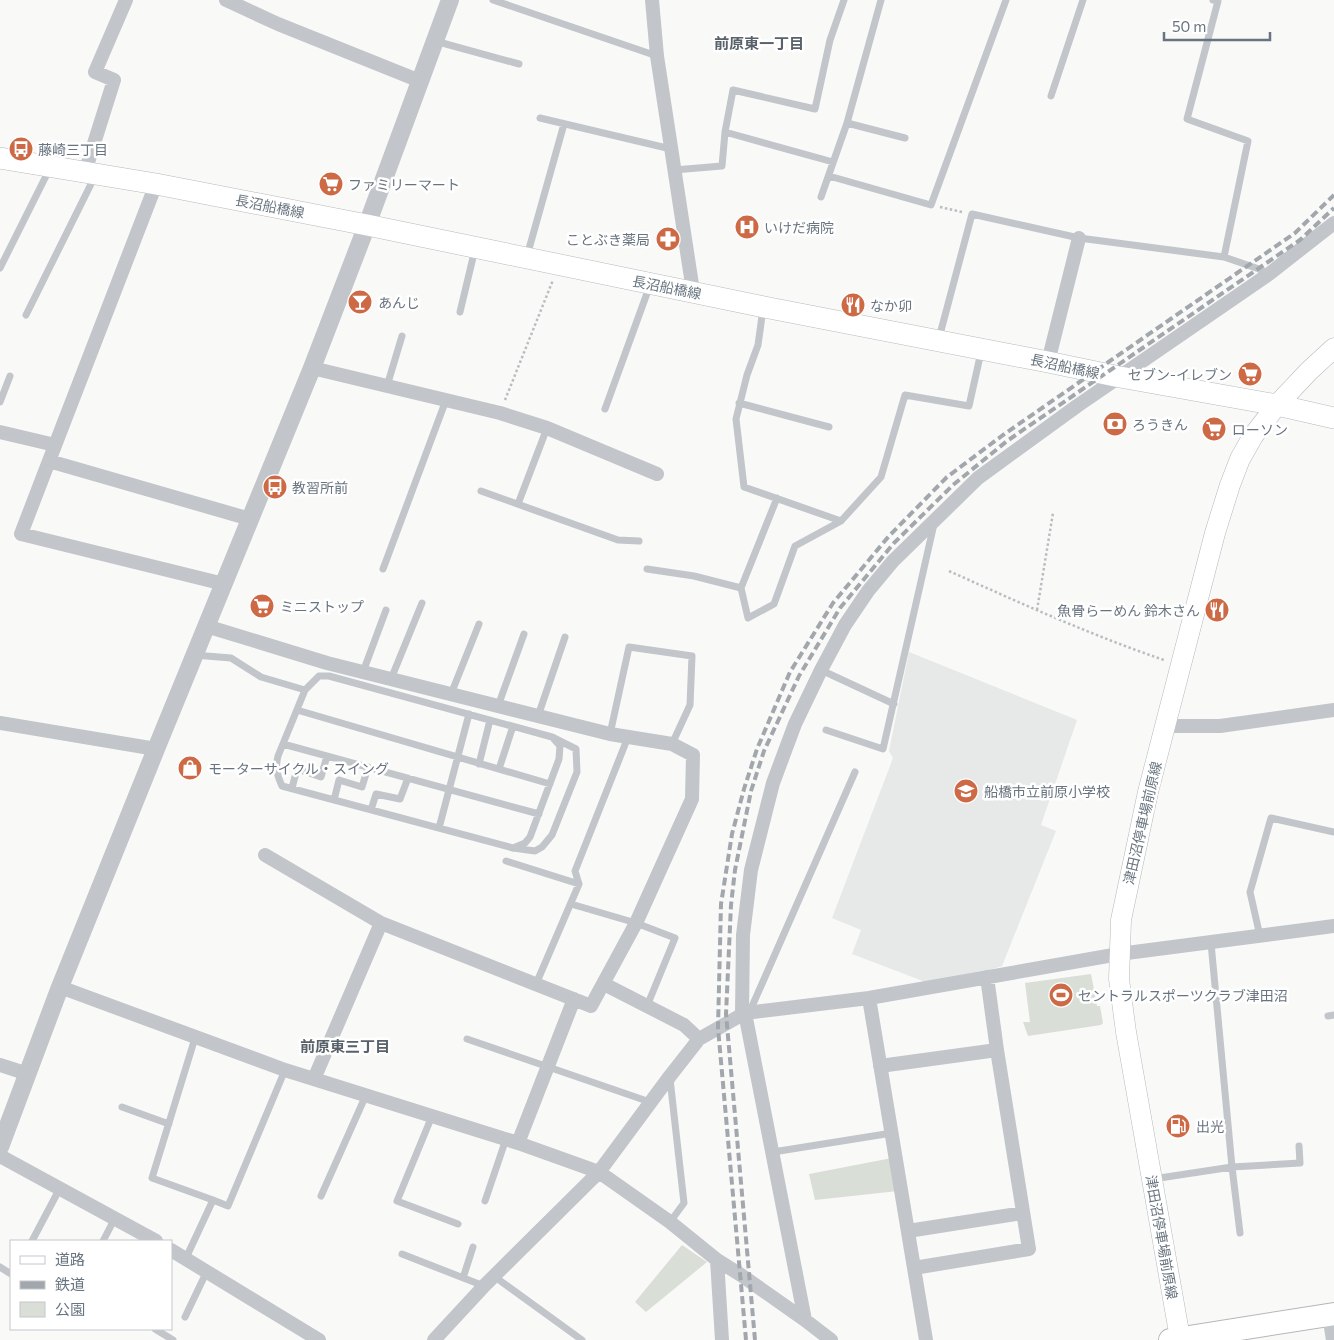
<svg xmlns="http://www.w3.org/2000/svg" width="1334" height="1340" font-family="Commissioner,'Noto Sans JP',sans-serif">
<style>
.built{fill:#e7e8e8}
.green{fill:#d9ded7}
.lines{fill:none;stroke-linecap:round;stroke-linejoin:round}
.secondary-casing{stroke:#b5b9bd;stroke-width:21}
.primary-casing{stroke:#b6b9bd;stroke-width:22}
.trunk-casing{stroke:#b4b7ba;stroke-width:24}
.path{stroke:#babdc0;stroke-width:2.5;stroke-dasharray:2.5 2.5;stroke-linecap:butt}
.service{stroke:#c2c5c9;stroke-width:7}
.minor{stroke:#c2c5c9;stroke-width:14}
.tertiary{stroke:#c2c5c9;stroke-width:18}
.secondary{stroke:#fff;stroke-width:20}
.primary{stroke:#fff;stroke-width:21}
.trunk{stroke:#fff;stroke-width:22}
.rail{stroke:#a2a7ad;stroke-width:4;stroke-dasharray:8 4;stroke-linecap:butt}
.labels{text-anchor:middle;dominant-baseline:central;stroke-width:5;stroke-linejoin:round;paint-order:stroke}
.poi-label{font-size:14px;fill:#68747f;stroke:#fff;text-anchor:start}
.street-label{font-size:14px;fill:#68747f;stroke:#fff}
.neighbourhood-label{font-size:15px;font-weight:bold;fill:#59626b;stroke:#fff}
</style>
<rect width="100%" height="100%" fill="#f9f9f8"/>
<path class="built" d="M909,652l168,68 -36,105 15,6 -54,135 -27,9 -47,8 -76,-29 9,-24 -29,-12 61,-160 -4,-7z"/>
<path class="green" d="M1091,974l6,32h3l3,17 -2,2 -73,11 -5,-14h7l-5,-39z
M892,1158l6,33 -83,9 -6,-26z
M682,1245l25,17 -61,50 -11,-10z"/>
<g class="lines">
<defs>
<path id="secondary" d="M1180,1338l-54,-306 -7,-53 2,-59 27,-128 67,-259 15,-48 10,-26 13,-23 24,-31 32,-34 25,-23"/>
<path id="primary" d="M0,158l156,26 211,41 397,82 284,55 72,15 157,28 57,13"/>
<path id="trunk" d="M1170,1340l164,-26"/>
</defs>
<use href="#secondary" class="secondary-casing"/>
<use href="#primary" class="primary-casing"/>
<use href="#trunk" class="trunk-casing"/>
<path class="path" d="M940,207l22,5
M505,400l48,-120
M949,571c71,32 142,64 215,89
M1037,610l16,-97"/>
<path class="service" d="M493,0l164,56
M1213,0l5,1 -31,118 61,22 -24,116
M435,41l84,23
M1051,96l32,-96
M540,118l131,31
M847,123l58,15
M725,132l108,30
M674,170l48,-4 3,-34 8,-42 82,19 15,-69 14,-40
M829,176l102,29 75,-205
M821,197l26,-74 34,-123
M527,256l37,-132
M0,268l49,-98
M763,309l-5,36 -11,30 -11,44 8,68 97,34
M460,312l15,-63
M26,315l69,-139
M939,338l33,-124 107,24 145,19 35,12 10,5
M387,386l15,-50
M0,402l10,-26
M739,403l90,24
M605,409l45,-124
M481,491l137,49 21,1
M777,498l-36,90 7,30 26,-14 21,-58 46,-25 40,-44 24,-82 64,11 12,-54
M518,504l29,-76
M383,569l63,-169
M647,569l47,7 47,12
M194,655l37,3 30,19 44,13
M821,670l73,34
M363,672l23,-62
M391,679l31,-76
M451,694l28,-70
M498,706l26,-72
M297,710l253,74
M538,716l27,-79
M826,730l57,19 51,-225
M610,734l19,-87 63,9 -2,49 -18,39
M283,744l256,70
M479,764l11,-44
M499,769l14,-43
M292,788l5,-19 24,8 6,-21
M334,800l5,-20 23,7 6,-20
M371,810l5,-16 24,5 8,-21
M439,828l30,-114
M513,848l12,-5 5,-6 29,-78 1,-13 -8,-9 -223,-61h-10l-14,14 -27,66c-3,12 -1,19 4,30l231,62 22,3 7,-4 10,-12 25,-63 -1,-23 -24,-12
M506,861l73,23
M571,904l65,19 39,15 -28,68
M1260,936l-10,-44 21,-74 63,14
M1211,943l21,224 8,66
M536,984l43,-100 -4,-13 53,-134
M750,1011l105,-239
M1328,1016l6,-1
M195,1038l-43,140 61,22
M467,1039l183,63
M670,1079l14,124 -14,19
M122,1107l47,17
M432,1116l-35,85 61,23
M773,1152l119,-19
M1153,1179l79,-12 68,-4 -1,-17
M321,1196l45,-101
M485,1201l21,-62
M32,1241l28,-53
M103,1241l12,-23
M402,1254l82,32
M186,1258l27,-58 15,6 57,-136
M0,1267l11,7
M495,1277l87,63
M463,1278l10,-31
M185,1317l22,-46
M155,1329l18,11"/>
<path class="minor" d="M226,0l52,24 142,57
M652,0l5,56 36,235
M85,172l29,-92 -19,-8 31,-72
M156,184l-107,277 201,58
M1048,362l31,-124
M312,368l188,45 47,15 110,46
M0,432l55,13
M49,461l-28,73 203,50
M206,626l121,37 283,71 62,10 21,11 -1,44 -56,124 -45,83 -210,-83 -116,-68
M0,723l156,26
M1166,726h54l114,-16
M604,984l80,41 15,14
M60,987l225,83 233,73 81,29 71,50 47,38 24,15 64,45 26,20
M869,998l57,342
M745,1013l60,307
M742,1014l1,-79 8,-65 22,-87 22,-59 26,-54 24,-45 23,-34 25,-30 85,-83 99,-72 192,-132 65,-51
M0,1065l28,9
M880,1066l117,-16
M314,1079l67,-156
M518,1143l56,-144
M0,1156l156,85
M908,1231l115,-18
M171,1250l148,90
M717,1260l5,80
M914,1268l115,-19 -32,-199 -10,-73
M1329,1315l4,25
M434,1340l50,-54 115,-114 71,-96 29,-37 46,-26 124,-15 250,-44 215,-28"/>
<path class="tertiary" d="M0,1147l60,-160 96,-238 156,-381 55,-143 83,-225"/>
<use href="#secondary" class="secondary"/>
<use href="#primary" class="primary"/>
<use href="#trunk" class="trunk"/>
<path class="rail" d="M746,1340l-28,-312 3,-124 11,-70 12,-45 13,-40 33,-77 43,-69 56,-67 58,-59 56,-42 292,-202 39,-38
M755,1340l-29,-326 5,-109 4,-35 16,-79 13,-40 35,-75 41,-68 54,-65 59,-58 54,-44 293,-201 34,-32"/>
</g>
<defs>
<symbol id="bus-disc" viewBox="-11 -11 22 22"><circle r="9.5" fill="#cd6944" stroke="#fff"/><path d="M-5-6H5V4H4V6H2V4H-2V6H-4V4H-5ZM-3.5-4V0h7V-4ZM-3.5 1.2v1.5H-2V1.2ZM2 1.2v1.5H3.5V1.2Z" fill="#fff"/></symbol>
<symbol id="supermarket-disc" viewBox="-11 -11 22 22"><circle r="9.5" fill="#cd6944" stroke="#fff"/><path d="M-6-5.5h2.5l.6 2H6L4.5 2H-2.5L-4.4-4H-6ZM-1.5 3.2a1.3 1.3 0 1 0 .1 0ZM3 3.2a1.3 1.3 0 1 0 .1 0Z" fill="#fff"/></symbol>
<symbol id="hospital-disc" viewBox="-11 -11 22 22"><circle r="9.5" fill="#cd6944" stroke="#fff"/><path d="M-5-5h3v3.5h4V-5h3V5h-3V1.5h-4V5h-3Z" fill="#fff"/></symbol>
<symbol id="pharmacy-disc" viewBox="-11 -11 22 22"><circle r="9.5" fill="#cd6944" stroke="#fff"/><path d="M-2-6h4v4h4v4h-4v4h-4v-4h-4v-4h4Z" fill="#fff"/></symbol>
<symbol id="bar-disc" viewBox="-11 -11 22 22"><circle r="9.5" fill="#cd6944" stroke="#fff"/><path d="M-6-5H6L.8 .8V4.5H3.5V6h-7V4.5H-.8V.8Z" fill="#fff"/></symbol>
<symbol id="restaurant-disc" viewBox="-11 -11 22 22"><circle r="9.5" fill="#cd6944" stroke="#fff"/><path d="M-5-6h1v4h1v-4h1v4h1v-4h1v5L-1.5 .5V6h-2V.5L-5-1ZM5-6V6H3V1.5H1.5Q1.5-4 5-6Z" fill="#fff"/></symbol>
<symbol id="bank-disc" viewBox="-11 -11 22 22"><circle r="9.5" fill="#cd6944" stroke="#fff"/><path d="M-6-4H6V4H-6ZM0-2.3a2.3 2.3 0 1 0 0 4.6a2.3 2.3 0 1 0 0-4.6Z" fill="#fff"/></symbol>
<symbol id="shop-disc" viewBox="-11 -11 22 22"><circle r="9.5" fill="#cd6944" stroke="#fff"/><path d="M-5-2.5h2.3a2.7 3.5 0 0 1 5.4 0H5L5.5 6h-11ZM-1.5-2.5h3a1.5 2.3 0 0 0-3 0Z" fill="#fff"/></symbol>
<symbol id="school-disc" viewBox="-11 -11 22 22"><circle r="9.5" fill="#cd6944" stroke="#fff"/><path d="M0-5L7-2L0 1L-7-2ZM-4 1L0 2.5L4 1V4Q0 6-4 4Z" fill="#fff"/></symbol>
<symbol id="stadium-disc" viewBox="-11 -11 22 22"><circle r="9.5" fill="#cd6944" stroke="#fff"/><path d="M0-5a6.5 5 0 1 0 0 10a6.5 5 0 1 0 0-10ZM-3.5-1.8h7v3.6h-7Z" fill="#fff"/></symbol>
<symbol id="fuel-disc" viewBox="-11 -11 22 22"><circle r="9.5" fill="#cd6944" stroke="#fff"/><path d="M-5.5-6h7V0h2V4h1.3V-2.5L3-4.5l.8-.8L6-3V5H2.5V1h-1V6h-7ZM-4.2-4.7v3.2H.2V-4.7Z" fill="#fff"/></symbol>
</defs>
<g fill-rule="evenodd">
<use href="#bus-disc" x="7" y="135" width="28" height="28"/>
<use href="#supermarket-disc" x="317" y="170" width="28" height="28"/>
<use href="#hospital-disc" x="733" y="213" width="28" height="28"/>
<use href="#pharmacy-disc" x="654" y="225" width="28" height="28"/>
<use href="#bar-disc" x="346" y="288" width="28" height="28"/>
<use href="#restaurant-disc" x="839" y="291" width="28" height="28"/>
<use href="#supermarket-disc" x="1236" y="360" width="28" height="28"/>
<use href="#bank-disc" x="1101" y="410" width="28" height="28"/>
<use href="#supermarket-disc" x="1200" y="415" width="28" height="28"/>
<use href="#bus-disc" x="261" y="473" width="28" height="28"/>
<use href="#supermarket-disc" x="248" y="592" width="28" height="28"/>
<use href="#restaurant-disc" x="1203" y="596" width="28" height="28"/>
<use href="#shop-disc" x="176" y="754" width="28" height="28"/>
<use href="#school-disc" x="952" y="777" width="28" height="28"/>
<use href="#stadium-disc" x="1047" y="981" width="28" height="28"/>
<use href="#fuel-disc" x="1164" y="1112" width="28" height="28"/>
</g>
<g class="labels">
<g class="poi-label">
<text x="38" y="149">藤崎三丁目</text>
<text x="348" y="184">ファミリーマート</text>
<text x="764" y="227">いけだ病院</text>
<text x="650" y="239" text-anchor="end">ことぶき薬局</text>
<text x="378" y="302">あんじ</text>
<text x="870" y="305">なか卯</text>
<text x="1232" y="374" text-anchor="end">セブン-イレブン</text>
<text x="1132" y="424">ろうきん</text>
<text x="1232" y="429">ローソン</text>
<text x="292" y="487">教習所前</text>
<text x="280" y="606">ミニストップ</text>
<text x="1200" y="610" text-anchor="end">魚骨らーめん 鈴木さん</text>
<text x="208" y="768">モーターサイクル・スイング</text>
<text x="984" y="791">船橋市立前原小学校</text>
<text x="1078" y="995">セントラルスポーツクラブ津田沼</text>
<text x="1196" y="1126">出光</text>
</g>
<g class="street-label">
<text transform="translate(270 206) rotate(11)">長沼船橋線</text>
<text transform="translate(667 287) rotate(11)">長沼船橋線</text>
<text transform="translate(1065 366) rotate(12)">長沼船橋線</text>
<text transform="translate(1142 823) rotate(-77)">津田沼停車場前原線</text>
<text transform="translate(1162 1237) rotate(80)">津田沼停車場前原線</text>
</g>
<g class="neighbourhood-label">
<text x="759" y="43">前原東一丁目</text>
<text x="345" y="1046">前原東三丁目</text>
</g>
</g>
<rect x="10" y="1240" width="162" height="90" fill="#ffffff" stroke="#c3c7cc"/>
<rect x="20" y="1256" width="25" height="8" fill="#ffffff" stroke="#c3c7cc"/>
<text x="55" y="1265" font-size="15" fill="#68747f">道路</text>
<rect x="20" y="1281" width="25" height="8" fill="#a2a7ad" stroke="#c3c7cc"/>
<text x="55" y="1290" font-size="15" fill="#68747f">鉄道</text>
<rect x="20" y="1302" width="25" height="15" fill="#d9ded7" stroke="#c3c7cc"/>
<text x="55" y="1315" font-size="15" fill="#68747f">公園</text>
<path d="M1164 32v8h106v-8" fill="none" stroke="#68747f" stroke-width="2.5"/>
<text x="1172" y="32" font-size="15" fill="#68747f" stroke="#ffffff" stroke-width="4" paint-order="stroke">50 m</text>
</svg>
